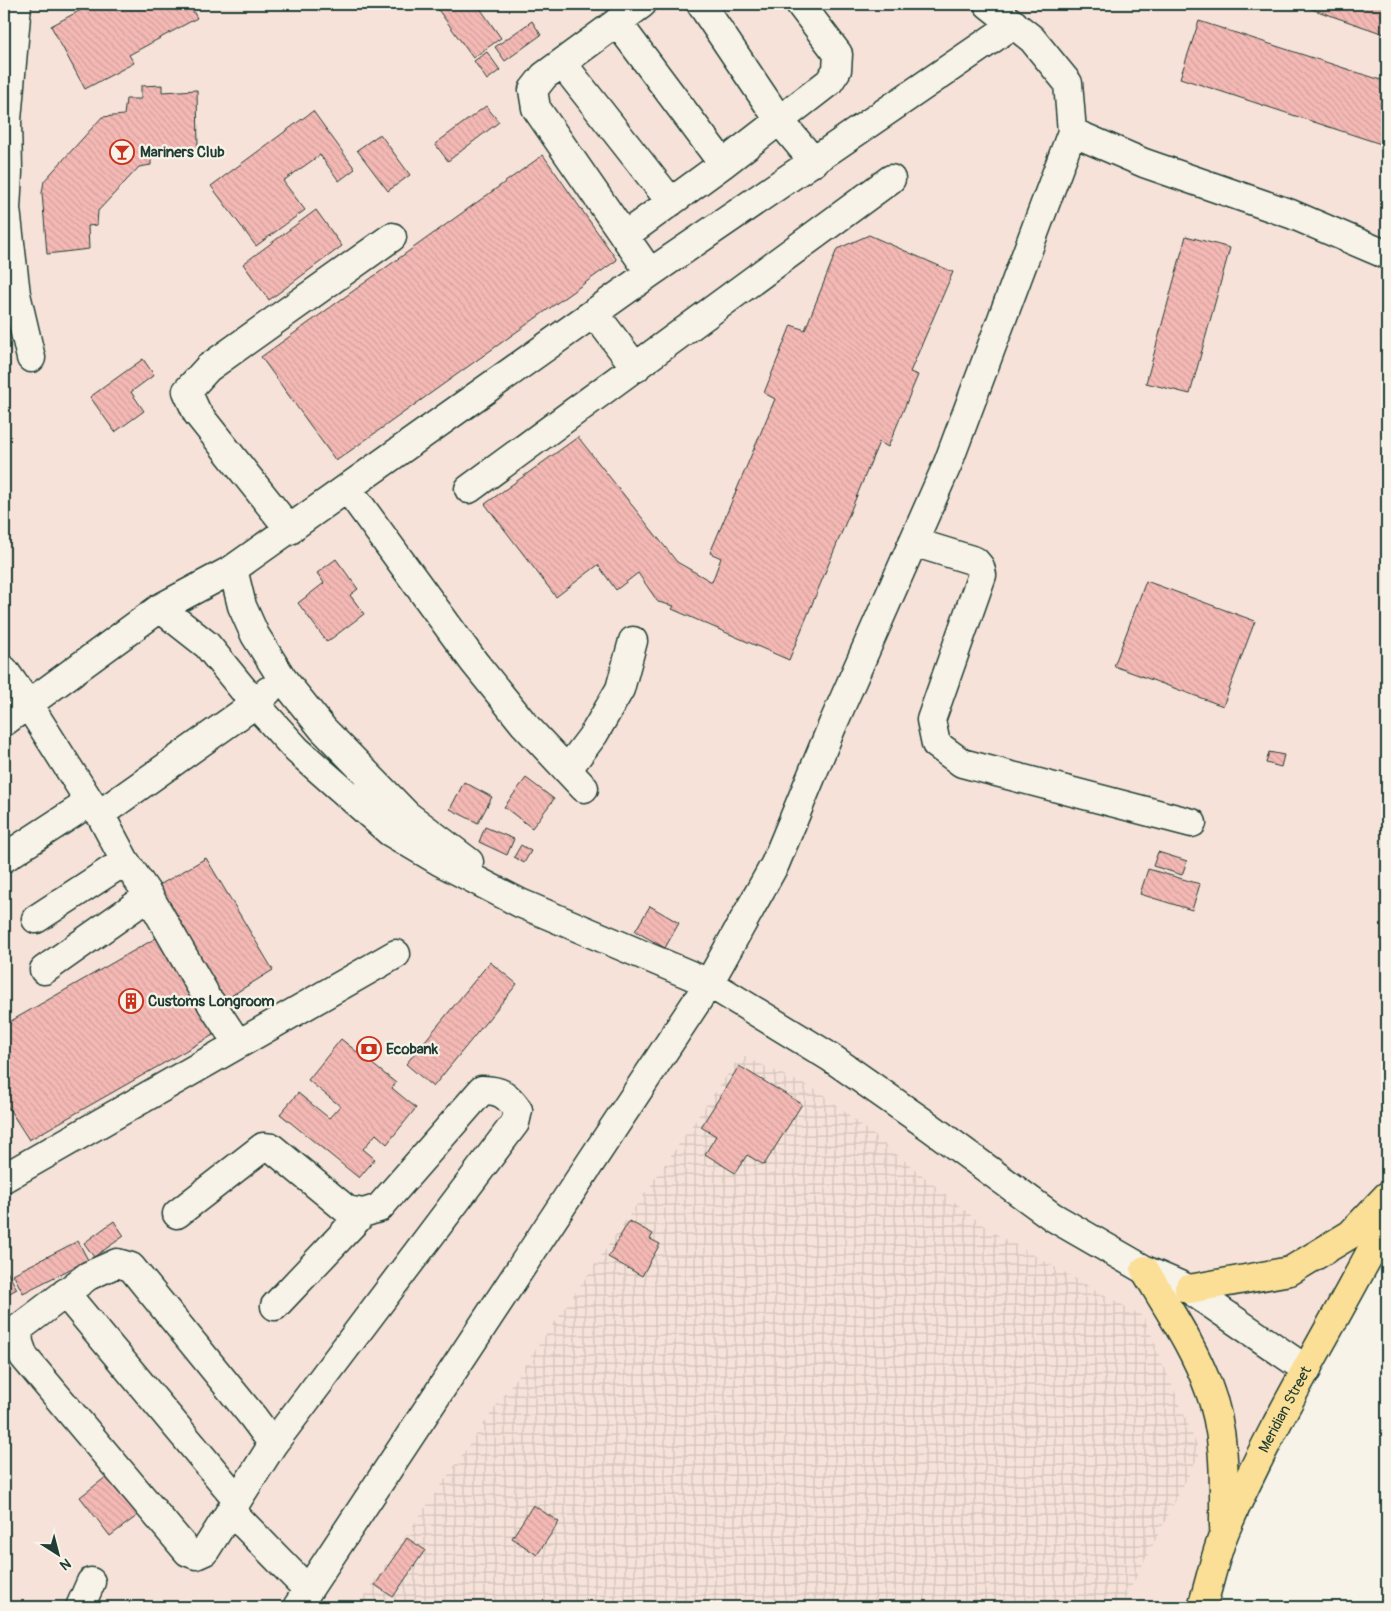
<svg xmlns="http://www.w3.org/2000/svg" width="1391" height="1611" font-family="Pangolin,sans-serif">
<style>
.built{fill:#f6e2d9}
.industrial{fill:url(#industrial-grid)}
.building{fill:url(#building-back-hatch);stroke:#1f3d34}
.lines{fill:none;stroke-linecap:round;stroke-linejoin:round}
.minor-casing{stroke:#1f3d34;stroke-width:31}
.major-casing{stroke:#1f3d34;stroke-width:31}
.minor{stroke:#f7f3e8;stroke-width:28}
.major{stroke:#fbdf96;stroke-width:28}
.labels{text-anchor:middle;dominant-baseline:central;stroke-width:4.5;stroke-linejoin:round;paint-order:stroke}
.poi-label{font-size:15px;font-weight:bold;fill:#1f3d34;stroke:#f7f3e8;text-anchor:start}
.street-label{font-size:15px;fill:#1f3d34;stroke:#f7f3e8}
</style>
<defs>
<pattern id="industrial-grid" width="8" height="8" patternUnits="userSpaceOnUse" patternTransform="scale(1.25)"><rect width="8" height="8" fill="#f6e2d9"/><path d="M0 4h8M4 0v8" fill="none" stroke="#d2c3bb"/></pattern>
<pattern id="building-back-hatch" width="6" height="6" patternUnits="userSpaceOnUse" patternTransform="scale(1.25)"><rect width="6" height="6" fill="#f5b9b5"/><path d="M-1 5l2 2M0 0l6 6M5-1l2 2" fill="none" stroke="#d2a09c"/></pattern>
</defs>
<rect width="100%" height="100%" fill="#f7f3e8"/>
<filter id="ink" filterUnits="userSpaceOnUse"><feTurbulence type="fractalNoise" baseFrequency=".02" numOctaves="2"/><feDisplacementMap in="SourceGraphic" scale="10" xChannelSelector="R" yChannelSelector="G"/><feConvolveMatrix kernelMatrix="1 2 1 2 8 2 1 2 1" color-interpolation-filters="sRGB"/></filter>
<g filter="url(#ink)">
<path class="built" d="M4,4h1383v1224l-154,318 -18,61h-1211z"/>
<path class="industrial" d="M741,1055l80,37 168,138 155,87 56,136 -79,154h-765z"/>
<path class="building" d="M92,4h97l8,14 -68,37 5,8 -49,26 -34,-63z
M434,4h43l24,34 -28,20z
M1297,4h90v31z
M532,21l9,14 -36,26 -10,-14z
M1199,21l188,61v64l-207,-68z
M487,52l13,18 -13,10 -13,-19z
M162,85v7l35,-2 1,58 -47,8v9l-12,2 -41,44 -1,14 -9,1 1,23 -42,5 -5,-61 2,-12 58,-64 22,-2 2,-16h15v-13z
M486,106l13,16 -51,39 -13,-17z
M313,111l42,58 -16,12 -19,-26 -37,26 22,29 -49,36 -45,-60z
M380,134l30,41 -22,16 -31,-41z
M543,155l74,105 -281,201 -75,-104z
M316,210l26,36 -73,54 -26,-36z
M869,235l84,37 -43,100 8,3 -30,72 -9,-5 -90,218 -117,-51 2,-3 -16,-4 -20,-29 -22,17 -18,-25 -42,32 -71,-93 93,-67 99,125 35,20 9,-24 -11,-5 65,-154 -11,-6 27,-68 14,5 32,-81z
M1186,236l44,12 -40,146 -44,-11z
M143,359l11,16 -23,17 13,19 -29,21 -25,-35z
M336,559l22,30 -8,6 14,19 -37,28 -29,-39 26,-20 -7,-10z
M1146,581l109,40 -32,85 -109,-40z
M1269,752l15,3 -3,12 -15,-4z
M526,778l28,21 -22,29 -28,-21z
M464,782l28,15 -14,26 -28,-14z
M485,827l29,12 -7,16 -28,-13z
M521,845l10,6 -7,12 -10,-6z
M1158,852l29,9 -5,14 -29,-9z
M206,858l67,112 -47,29 -2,-4 -23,14 14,25 -186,106 -25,-39v-76l152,-87 38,60 22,-13 -60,-98z
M1148,869l52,15 -8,26 -52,-16z
M650,906l29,17 -14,25 -30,-17z
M490,962l27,22 -84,103 -27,-23z
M341,1039l55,44 -4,5 24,20 -29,36 -11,-10 -13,15 12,10 -16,19 -79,-64 18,-21 31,25 11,-12 -32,-26z
M739,1066l63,38 -38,61 -17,-10 -12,18 -30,-19 11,-18 -15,-9z
M114,1221l10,15 -30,21 -10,-14z
M629,1221l24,13 -3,5 10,5 -18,32 -34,-19z
M78,1241l10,19 -65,33 -10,-19z
M5,1268l12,21 -13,7v-27z
M115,1470l30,40 -35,26 -30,-39z
M533,1505l26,17 -22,33 -25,-17z
M407,1538l18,12 -32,47 -18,-12z"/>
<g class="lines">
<defs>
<path id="minor" d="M17,4l-10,116 1,52 -2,37 10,85 15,64
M642,4l-98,72 -11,14 3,18 114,165
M701,4l78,116 35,42
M617,22l106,142
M562,63l109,139
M1072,132l72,31 147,51 96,41
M624,236l99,-72 106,-82 8,-12 1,-16 -38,-50
M595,314l41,54
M348,489l126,173 50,62 60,64
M469,489l422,-310
M290,530l-93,-117 -10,-22 21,-23 184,-131
M913,542l62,19 5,6 2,8 -51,145 5,24 26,19 230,60
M233,569l9,37 13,29 27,43 41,51 84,86 62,47
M160,608l47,37 48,59 42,46 93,82 49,29 81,42 189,80 121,74 100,70 123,90 92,53 44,19 118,81
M4,670l24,34 62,98 10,12 155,-110 13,-13
M4,722l156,-114 73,-39 417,-296 364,-249
M567,770l27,-36 26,-45 13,-48
M4,858l86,-56
M149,896l55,96
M36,919l89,-58
M44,970l105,-74 -24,-35 -25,-47
M211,1003l27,41
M4,1178l392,-224
M177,1214l86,-67 9,1 75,62 16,3 16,-5 103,-118c19,0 25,5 36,20l-3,13 -242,321
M117,1263l14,4 122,150 20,27 -68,107 -9,4 -8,-3 -164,-195 -5,-14 -1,-14 70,-53z
M65,1293l172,206
M275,1306l88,-93
M231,1511l77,79
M80,1607l11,-25
M297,1607l412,-624 66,-119 58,-140 115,-261 124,-331 -4,-49 -36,-44 -44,-35"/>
<g id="major">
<path d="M1145,1270c23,39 49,77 64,119 17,44 15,91 15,137"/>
<path d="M1189,1289l101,-18 61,-37 36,-38"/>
<path id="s1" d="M1202,1607c8,-25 13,-52 23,-76 46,-107 109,-207 162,-310"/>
</g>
</defs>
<use href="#minor" class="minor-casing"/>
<use href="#major" class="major-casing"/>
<use href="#minor" class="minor"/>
<use href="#major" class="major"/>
</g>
</g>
<defs>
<symbol id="bar-ring" viewBox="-11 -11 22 22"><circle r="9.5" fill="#f7f3e8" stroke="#c8321e" stroke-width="1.5"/><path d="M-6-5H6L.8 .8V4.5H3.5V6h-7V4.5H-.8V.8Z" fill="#c8321e"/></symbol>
<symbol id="building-ring" viewBox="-11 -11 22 22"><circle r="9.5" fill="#f7f3e8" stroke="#c8321e" stroke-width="1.5"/><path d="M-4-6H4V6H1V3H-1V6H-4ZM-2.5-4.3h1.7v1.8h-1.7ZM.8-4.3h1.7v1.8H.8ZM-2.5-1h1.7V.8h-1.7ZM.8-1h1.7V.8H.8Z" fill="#c8321e"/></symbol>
<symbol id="bank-ring" viewBox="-11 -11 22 22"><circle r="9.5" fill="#f7f3e8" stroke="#c8321e" stroke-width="1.5"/><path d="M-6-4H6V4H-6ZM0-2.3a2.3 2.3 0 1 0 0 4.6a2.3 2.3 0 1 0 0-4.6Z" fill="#c8321e"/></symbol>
</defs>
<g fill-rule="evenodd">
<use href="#bar-ring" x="108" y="138" width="28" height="28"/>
<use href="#building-ring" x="117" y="987" width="28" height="28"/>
<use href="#bank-ring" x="355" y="1035" width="28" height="28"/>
</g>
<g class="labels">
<g class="poi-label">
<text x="140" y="152">Mariners Club</text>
<text x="148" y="1001">Customs Longroom</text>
<text x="386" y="1049">Ecobank</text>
</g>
<g class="street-label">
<text stroke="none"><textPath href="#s1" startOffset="215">Meridian Street</textPath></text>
</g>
</g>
<rect width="1391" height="1611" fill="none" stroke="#f7f3e8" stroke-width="20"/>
<rect x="10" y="10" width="1371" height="1591" fill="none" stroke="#1f3d34" stroke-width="2" filter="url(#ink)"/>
<g transform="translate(58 1554) rotate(144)" stroke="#f7f3e8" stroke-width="4" paint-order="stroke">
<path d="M0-4L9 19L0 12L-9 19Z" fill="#1f3d34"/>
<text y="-8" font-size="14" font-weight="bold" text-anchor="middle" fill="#1f3d34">N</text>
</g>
</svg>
